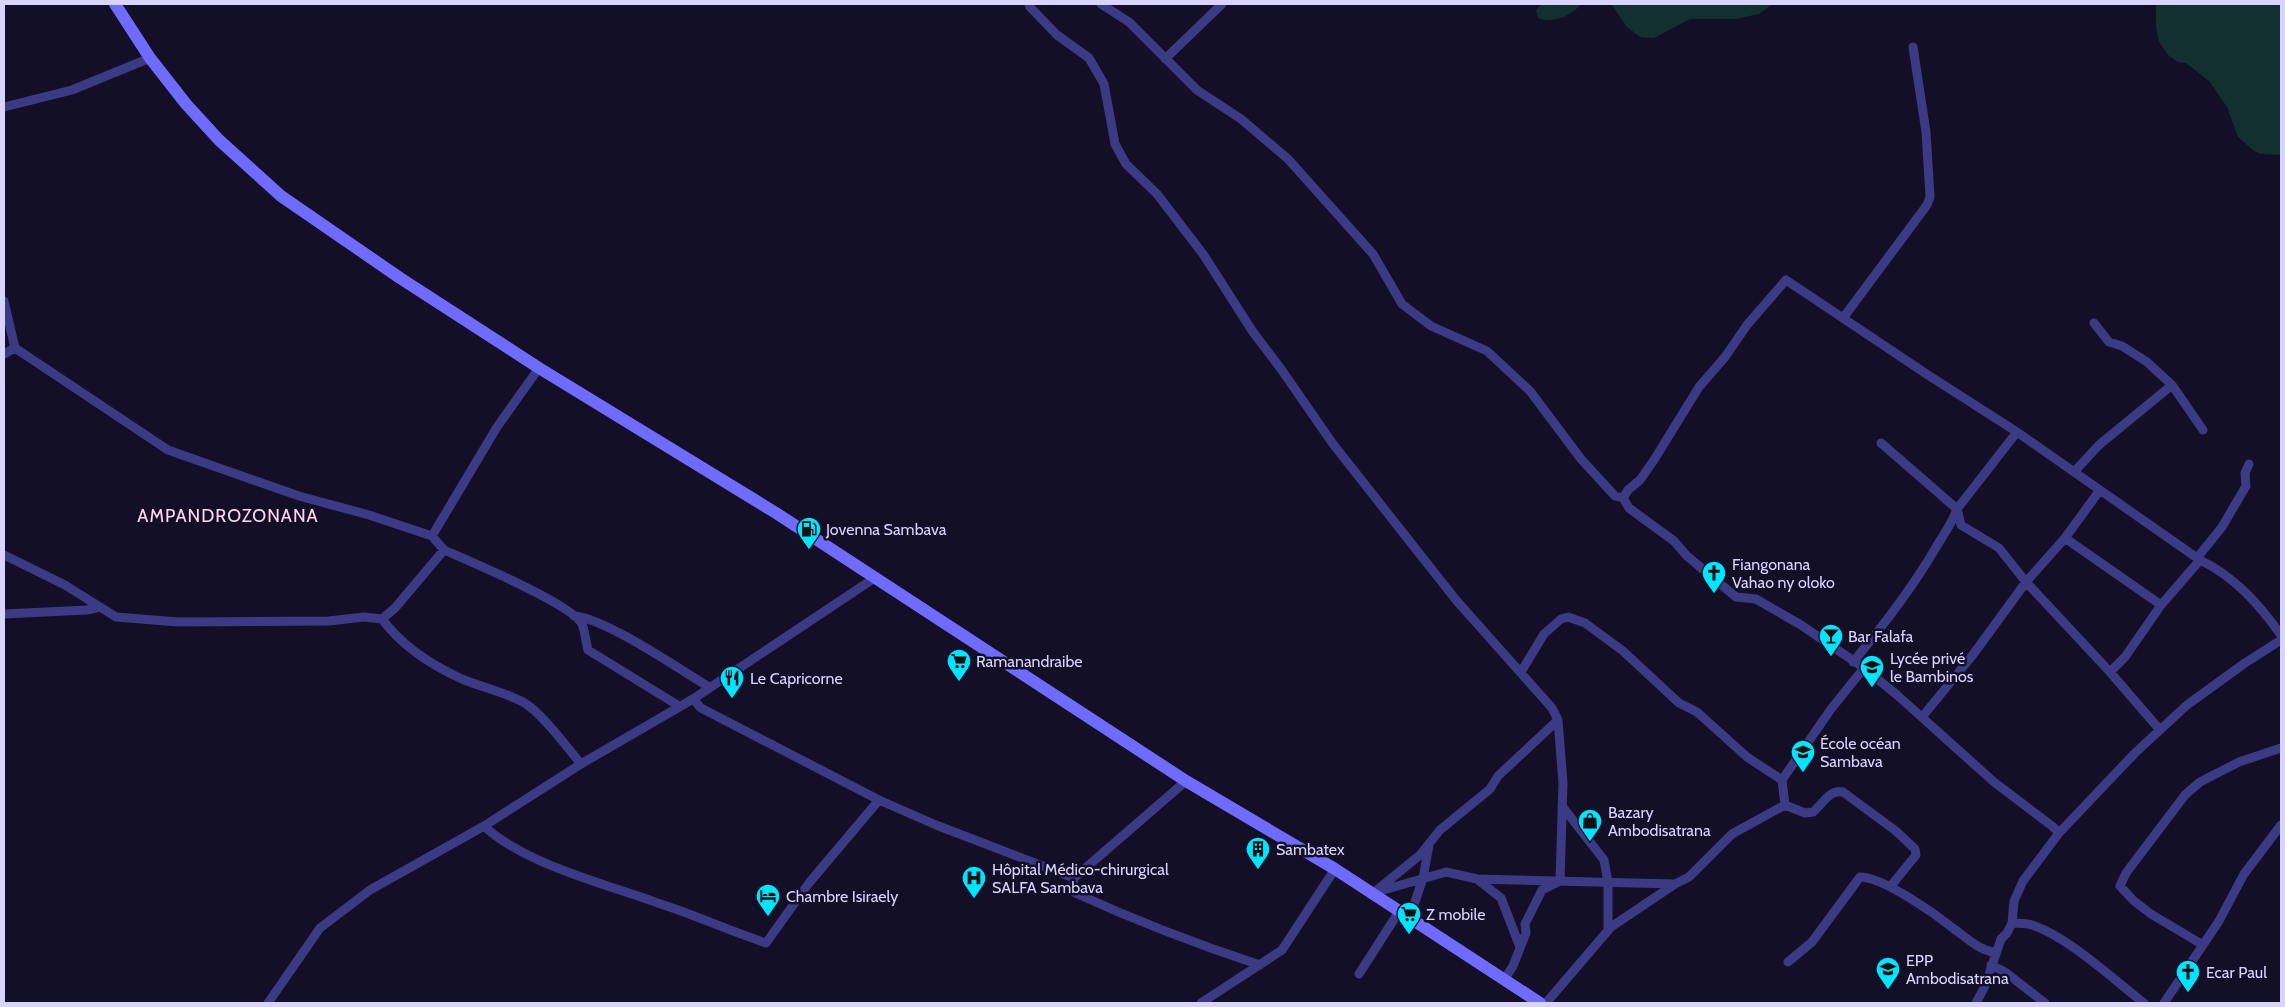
<svg xmlns="http://www.w3.org/2000/svg" width="2285" height="1007" font-family="Cabin,sans-serif">
<style>
.green{fill:#12302f}
.lines{fill:none;stroke-linecap:round;stroke-linejoin:round}
.minor{stroke:#3d3a85;stroke-width:9}
.secondary{stroke:#6f6bff;stroke-width:12}
.labels{text-anchor:middle;dominant-baseline:central;stroke-width:5;stroke-linejoin:round;paint-order:stroke}
.poi-label{font-size:16px;fill:#d9d4ff;stroke:#130f26;text-anchor:start}
.neighbourhood-label{font-size:18px;letter-spacing:1px;fill:#ffd6f0;stroke:#130f26}
</style>
<rect width="100%" height="100%" fill="#130f26"/>
<path class="green" d="M1542,4h39c-9,12 -29,20 -43,14l-2,-8z
M1611,4h162l-14,10 -23,5h-46l-36,19 -14,-1 -13,-10z
M2156,4h125v151l-20,-1 -7,-3 -16,-14 -11,-30 -18,-26 -23,-18 -8,-1 -10,-7 -9,-13 -3,-15z"/>
<g class="lines">
<path class="minor" d="M1029,4l1,3 27,28 32,23 15,26 11,60 11,20 31,30 46,60 50,78 28,37 52,75 123,156 96,108 6,12 5,63 -3,98 -18,9 -17,34 1,9 -13,33 -9,14
M1101,4l28,18 68,68 44,29 47,40 85,95 29,50 29,22 56,25 43,40 51,68 34,37 8,2 6,10 45,33 13,15 49,41 20,2 45,26 63,43 33,27 97,87 58,44 7,7
M1165,59l57,-55
M4,107l68,-17 78,-32
M4,301l11,47 153,102 131,46 70,19 63,21 12,14c25,11 128,54 138,74 3,8 4,18 6,26l91,56
M1843,318l84,-113 3,-8 -4,-65 -13,-85
M2094,323l15,19 13,4 25,16 25,23 31,45
M4,354l11,-6
M1881,443l76,66 4,16 38,23 27,34 84,90 15,-15 36,-52 39,-45
M2074,472l25,-27 73,-60
M1623,498l5,-8 12,-10 14,-20 45,-73 26,-30 22,-32 39,-45 142,95 89,57 183,128c35,17 59,44 81,75
M432,536l65,-109 42,-59
M2065,538l96,67
M4,555l61,30 51,32 62,5 151,-1 35,-4 18,2 13,-11 49,-58
M2197,558l25,-31 24,-41 -1,-13 4,-9
M4,614l83,-4 13,-3
M574,616c31,2 105,53 135,71
M382,619c20,27 49,46 80,60 19,8 42,13 61,23 18,10 44,45 58,62
M1853,662c30,-36 58,-72 82,-113 8,-14 17,-25 22,-40l60,-77
M1521,672l23,-38 17,-15 7,-2 17,6 38,28 56,52 18,9 50,45 35,23
M2110,672l50,58
M693,699l8,9 178,92 57,25 138,53 112,-97
M1922,717l50,-61 54,-74 39,-44 35,-48
M1785,805l20,8 8,-1c10,-8 16,-23 30,-20l53,39 19,18 1,6 -26,32
M1562,806l42,54 4,22v48
M484,826c40,38 122,58 174,77 37,12 72,28 108,40l43,-60 70,-83
M1074,878l-1,14c61,28 123,52 187,73
M1477,879l198,5
M1380,891l66,-19 31,7 24,19 19,49
M1372,894l48,-39 20,-25 50,-41 8,-13 60,-56
M1410,917l13,-39 6,-33
M2012,923c6,0 14,0 20,2 35,11 82,55 112,78
M2203,945l-52,-31 -17,-13 -14,-15 6,-13 59,-78 15,-13 39,-20 42,-14
M1788,962l24,-20 48,-65c23,0 74,36 93,51 15,11 24,21 43,25
M1991,965l14,7 40,31
M1359,974l41,-64
M268,1003l52,-75 50,-38 114,-64 97,-62 112,-65 183,-122
M1201,1003l81,-53 53,-81
M1546,1003l65,-76 64,-43 14,-7 43,-43 53,-29 -3,-25 49,-71 33,-41
M1976,1003l9,-17 16,-47 6,-6 5,-10 2,-22 9,-20 36,-48 76,-80 52,-48 58,-42 36,-23
M2164,1003l55,-82 25,-47 37,-49"/>
<path class="secondary" d="M115,4l35,54 36,46 33,36 62,56 119,82 139,90 237,145 410,268 149,88 205,134"/>
</g>
<defs>
<symbol id="fuel-pin" viewBox="-11 -11 22 30"><path d="M0 17L-7.5 6A9.5 9.5 0 1 1 7.5 6Z" fill="#00e5ff" stroke="#130f26"/><path d="M-5.5-6h7V0h2V4h1.3V-2.5L3-4.5l.8-.8L6-3V5H2.5V1h-1V6h-7ZM-4.2-4.7v3.2H.2V-4.7Z" fill="#111"/></symbol>
<symbol id="church-pin" viewBox="-11 -11 22 30"><path d="M0 17L-7.5 6A9.5 9.5 0 1 1 7.5 6Z" fill="#00e5ff" stroke="#130f26"/><path d="M-1.2-6h2.4v3.5h3.3v2.4h-3.3V6h-2.4V-.1h-3.3v-2.4h3.3Z" fill="#111"/></symbol>
<symbol id="bar-pin" viewBox="-11 -11 22 30"><path d="M0 17L-7.5 6A9.5 9.5 0 1 1 7.5 6Z" fill="#00e5ff" stroke="#130f26"/><path d="M-6-5H6L.8 .8V4.5H3.5V6h-7V4.5H-.8V.8Z" fill="#111"/></symbol>
<symbol id="supermarket-pin" viewBox="-11 -11 22 30"><path d="M0 17L-7.5 6A9.5 9.5 0 1 1 7.5 6Z" fill="#00e5ff" stroke="#130f26"/><path d="M-6-5.5h2.5l.6 2H6L4.5 2H-2.5L-4.4-4H-6ZM-1.5 3.2a1.3 1.3 0 1 0 .1 0ZM3 3.2a1.3 1.3 0 1 0 .1 0Z" fill="#111"/></symbol>
<symbol id="school-pin" viewBox="-11 -11 22 30"><path d="M0 17L-7.5 6A9.5 9.5 0 1 1 7.5 6Z" fill="#00e5ff" stroke="#130f26"/><path d="M0-5L7-2L0 1L-7-2ZM-4 1L0 2.5L4 1V4Q0 6-4 4Z" fill="#111"/></symbol>
<symbol id="restaurant-pin" viewBox="-11 -11 22 30"><path d="M0 17L-7.5 6A9.5 9.5 0 1 1 7.5 6Z" fill="#00e5ff" stroke="#130f26"/><path d="M-5-6h1v4h1v-4h1v4h1v-4h1v5L-1.5 .5V6h-2V.5L-5-1ZM5-6V6H3V1.5H1.5Q1.5-4 5-6Z" fill="#111"/></symbol>
<symbol id="shop-pin" viewBox="-11 -11 22 30"><path d="M0 17L-7.5 6A9.5 9.5 0 1 1 7.5 6Z" fill="#00e5ff" stroke="#130f26"/><path d="M-5-2.5h2.3a2.7 3.5 0 0 1 5.4 0H5L5.5 6h-11ZM-1.5-2.5h3a1.5 2.3 0 0 0-3 0Z" fill="#111"/></symbol>
<symbol id="building-pin" viewBox="-11 -11 22 30"><path d="M0 17L-7.5 6A9.5 9.5 0 1 1 7.5 6Z" fill="#00e5ff" stroke="#130f26"/><path d="M-4-6H4V6H1V3H-1V6H-4ZM-2.5-4.3h1.7v1.8h-1.7ZM.8-4.3h1.7v1.8H.8ZM-2.5-1h1.7V.8h-1.7ZM.8-1h1.7V.8H.8Z" fill="#111"/></symbol>
<symbol id="hospital-pin" viewBox="-11 -11 22 30"><path d="M0 17L-7.5 6A9.5 9.5 0 1 1 7.5 6Z" fill="#00e5ff" stroke="#130f26"/><path d="M-5-5h3v3.5h4V-5h3V5h-3V1.5h-4V5h-3Z" fill="#111"/></symbol>
<symbol id="hotel-pin" viewBox="-11 -11 22 30"><path d="M0 17L-7.5 6A9.5 9.5 0 1 1 7.5 6Z" fill="#00e5ff" stroke="#130f26"/><path d="M-6-4.5h1.5V1H6V5H4.5V3h-9V5H-6ZM-4 0a1.8 1.8 0 1 1 3.6 0ZM.5 0V-2.5h3Q6-2.5 6 0Z" fill="#111"/></symbol>
</defs>
<g fill-rule="evenodd">
<use href="#fuel-pin" x="795" y="515" width="28" height="38"/>
<use href="#church-pin" x="1700" y="559" width="28" height="38"/>
<use href="#bar-pin" x="1817" y="622" width="28" height="38"/>
<use href="#supermarket-pin" x="945" y="647" width="28" height="38"/>
<use href="#school-pin" x="1858" y="653" width="28" height="38"/>
<use href="#restaurant-pin" x="718" y="664" width="28" height="38"/>
<use href="#school-pin" x="1789" y="738" width="28" height="38"/>
<use href="#shop-pin" x="1576" y="807" width="28" height="38"/>
<use href="#building-pin" x="1244" y="835" width="28" height="38"/>
<use href="#hospital-pin" x="960" y="864" width="28" height="38"/>
<use href="#hotel-pin" x="754" y="882" width="28" height="38"/>
<use href="#supermarket-pin" x="1395" y="900" width="28" height="38"/>
<use href="#school-pin" x="1874" y="955" width="28" height="38"/>
<use href="#church-pin" x="2174" y="958" width="28" height="38"/>
</g>
<g class="labels">
<g class="poi-label">
<text x="826" y="529">Jovenna Sambava</text>
<text x="1732" y="564">Fiangonana<tspan x="1732" dy="18">Vahao ny oloko</tspan></text>
<text x="1848" y="636">Bar Falafa</text>
<text x="1890" y="658">Lycée privé<tspan x="1890" dy="18">le Bambinos</tspan></text>
<text x="976" y="661">Ramanandraibe</text>
<text x="750" y="678">Le Capricorne</text>
<text x="1820" y="743">École océan<tspan x="1820" dy="18">Sambava</tspan></text>
<text x="1608" y="812">Bazary<tspan x="1608" dy="18">Ambodisatrana</tspan></text>
<text x="1276" y="849">Sambatex</text>
<text x="992" y="869">Hôpital Médico-chirurgical<tspan x="992" dy="18">SALFA Sambava</tspan></text>
<text x="786" y="896">Chambre Isiraely</text>
<text x="1426" y="914">Z mobile</text>
<text x="1906" y="960">EPP<tspan x="1906" dy="18">Ambodisatrana</tspan></text>
<text x="2206" y="972">Ecar Paul</text>
</g>
<g class="neighbourhood-label">
<text x="228" y="516">AMPANDROZONANA</text>
</g>
</g>
<rect width="2285" height="1007" fill="none" stroke="#d9d4ff" stroke-width="10"/>
</svg>
